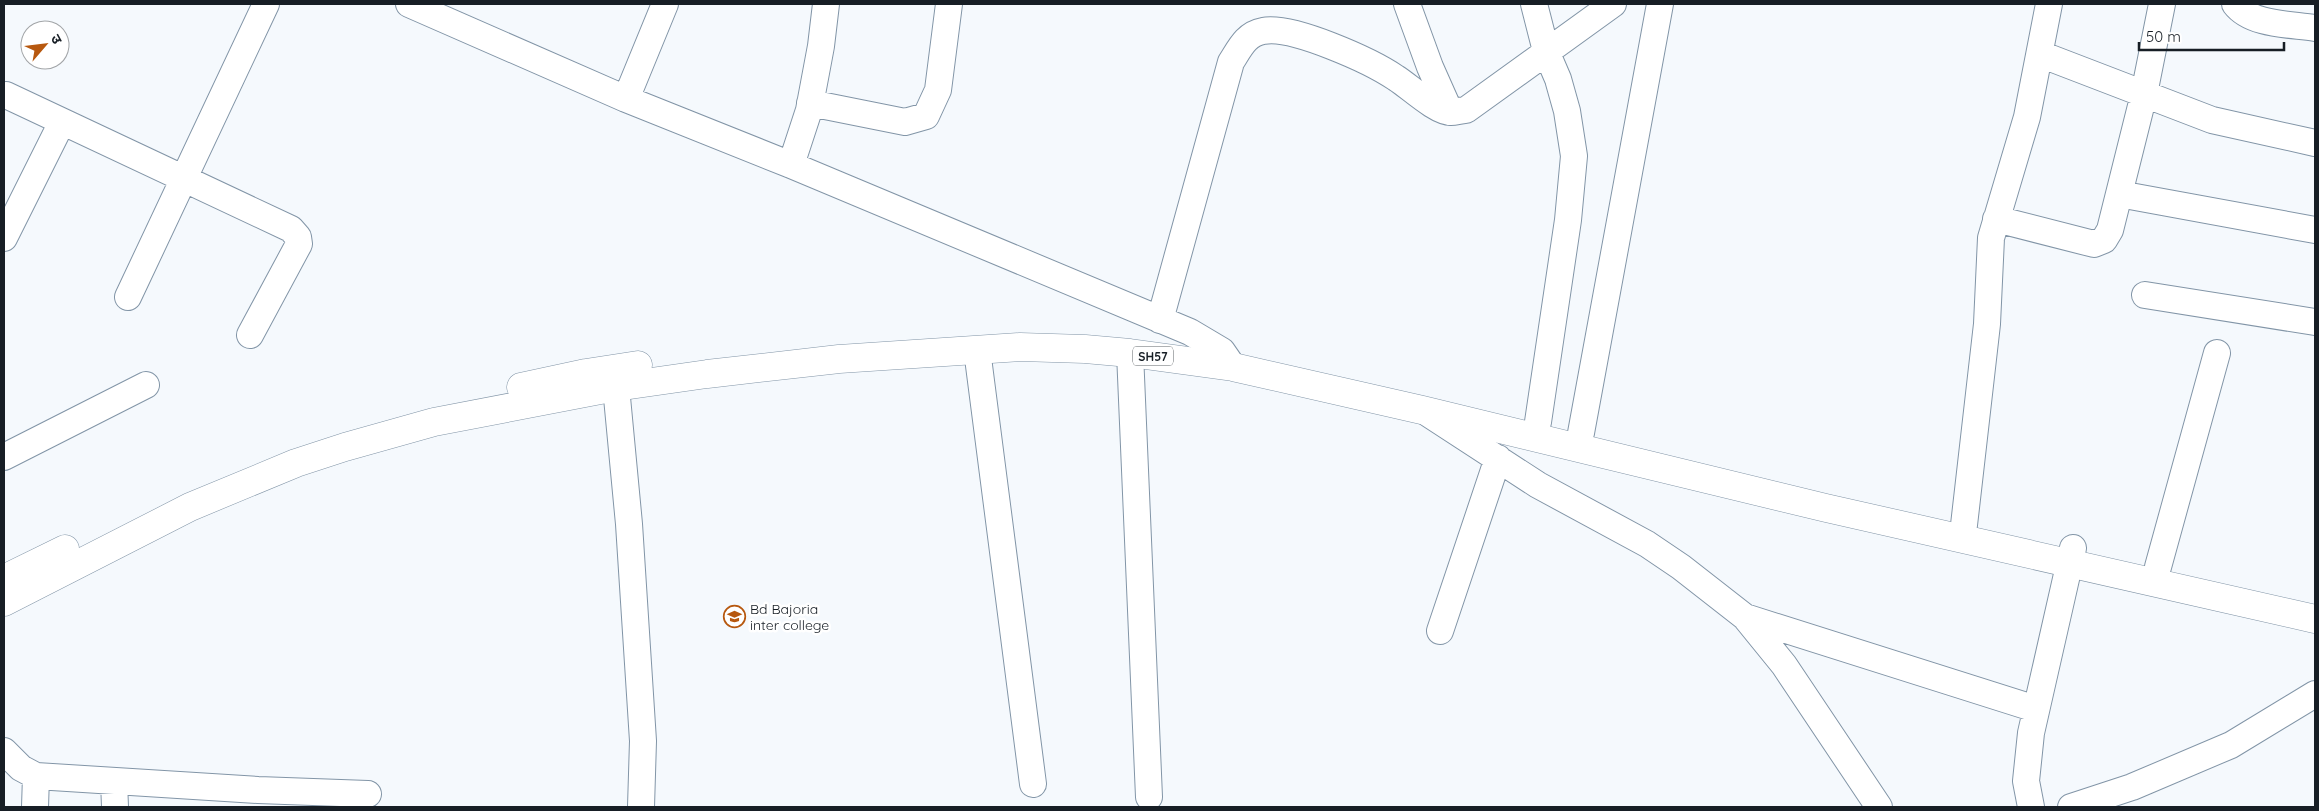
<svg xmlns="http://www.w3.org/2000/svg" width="2319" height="811" font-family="Quicksand,'Noto Sans Devanagari',sans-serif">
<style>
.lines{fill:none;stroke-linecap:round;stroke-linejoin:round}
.minor-casing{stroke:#8295a7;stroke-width:28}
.major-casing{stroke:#8295a7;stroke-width:29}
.minor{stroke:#fff;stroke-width:26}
.major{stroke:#fff;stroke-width:28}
.labels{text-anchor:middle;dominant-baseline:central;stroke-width:5;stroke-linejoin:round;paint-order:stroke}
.shield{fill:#fff;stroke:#5d6266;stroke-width:1}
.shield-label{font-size:12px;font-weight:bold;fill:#171e25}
.poi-label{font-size:14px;fill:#171e25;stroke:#fff;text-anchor:start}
</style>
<rect width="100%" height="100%" fill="#f5f9fd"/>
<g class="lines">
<defs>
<path id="minor" d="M409,4l217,95 165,66 399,167 32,19 11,16
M1407,4l23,63 20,45
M1534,4l12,47 12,28 9,32 7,45 -6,64 -30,202
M2235,4c16,21 55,20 80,24
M2040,54l172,66 103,23
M6,95l285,134 7,8 1,7 -49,91
M626,99l39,-95
M810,103l95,19 21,-6 12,-26 11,-86
M791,165l18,-55 12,-64 5,-42
M2119,194l196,36
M1996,219l98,25 10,-4 6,-10 34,-136 18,-90
M4,238l58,-116
M2145,295l170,27
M128,297l138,-293
M1160,320l71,-258c9,-14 15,-28 32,-31 29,-6 108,30 133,47 13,8 40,34 55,34 5,0 10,-2 15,-2l147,-106
M977,350l56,434
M1130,353l19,444
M616,387l13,137 14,217 -2,66
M1429,414l109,71 109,59 34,23 64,50 39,48 95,142
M1581,433l79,-429
M4,457l142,-72
M1964,525l23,-201 4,-86 36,-121 22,-113
M2158,567l59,-214
M1745,617l291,92
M1440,631l58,-173
M4,751l17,17 15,8 222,14 110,4
M114,781l1,26
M35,807l1,-31
M2031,807l-5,-26 5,-48 42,-185
M2071,807l61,-20 99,-42 84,-51"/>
<path id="major" d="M521,387l65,-14 52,-8
M4,579l61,-30
M4,602l186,-95 106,-44 49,-16 89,-25 182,-35 91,-13 132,-15 181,-12 65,2 45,4 103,14 189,43 404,98 489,111"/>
</defs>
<use href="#minor" class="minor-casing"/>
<use href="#major" class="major-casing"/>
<use href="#minor" class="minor"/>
<use href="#major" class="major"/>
</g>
<defs>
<symbol id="school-ring" viewBox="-11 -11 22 22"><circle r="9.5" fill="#fff" stroke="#b7580f" stroke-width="1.5"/><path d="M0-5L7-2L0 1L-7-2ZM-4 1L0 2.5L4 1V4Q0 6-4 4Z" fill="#b7580f"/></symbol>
</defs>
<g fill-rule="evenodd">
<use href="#school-ring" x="722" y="604" width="25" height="25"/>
</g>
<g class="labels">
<rect class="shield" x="1133" y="346.5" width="40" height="19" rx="4"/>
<g class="shield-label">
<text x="1153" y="356">SH57</text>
</g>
<g class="poi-label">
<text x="750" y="609">Bd Bajoria<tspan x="750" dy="16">inter college</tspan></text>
</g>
</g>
<rect width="2319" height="811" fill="none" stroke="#171e25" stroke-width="10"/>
<g transform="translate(45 45) rotate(62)"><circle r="24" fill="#ffffff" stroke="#a2a5a8"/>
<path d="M0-4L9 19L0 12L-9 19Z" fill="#b7580f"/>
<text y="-8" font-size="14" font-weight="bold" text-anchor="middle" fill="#171e25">उ</text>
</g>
<path d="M2139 42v8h145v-8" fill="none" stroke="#171e25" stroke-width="2.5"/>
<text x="2146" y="42" font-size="15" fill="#171e25" stroke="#ffffff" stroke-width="4" paint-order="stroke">50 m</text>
</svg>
